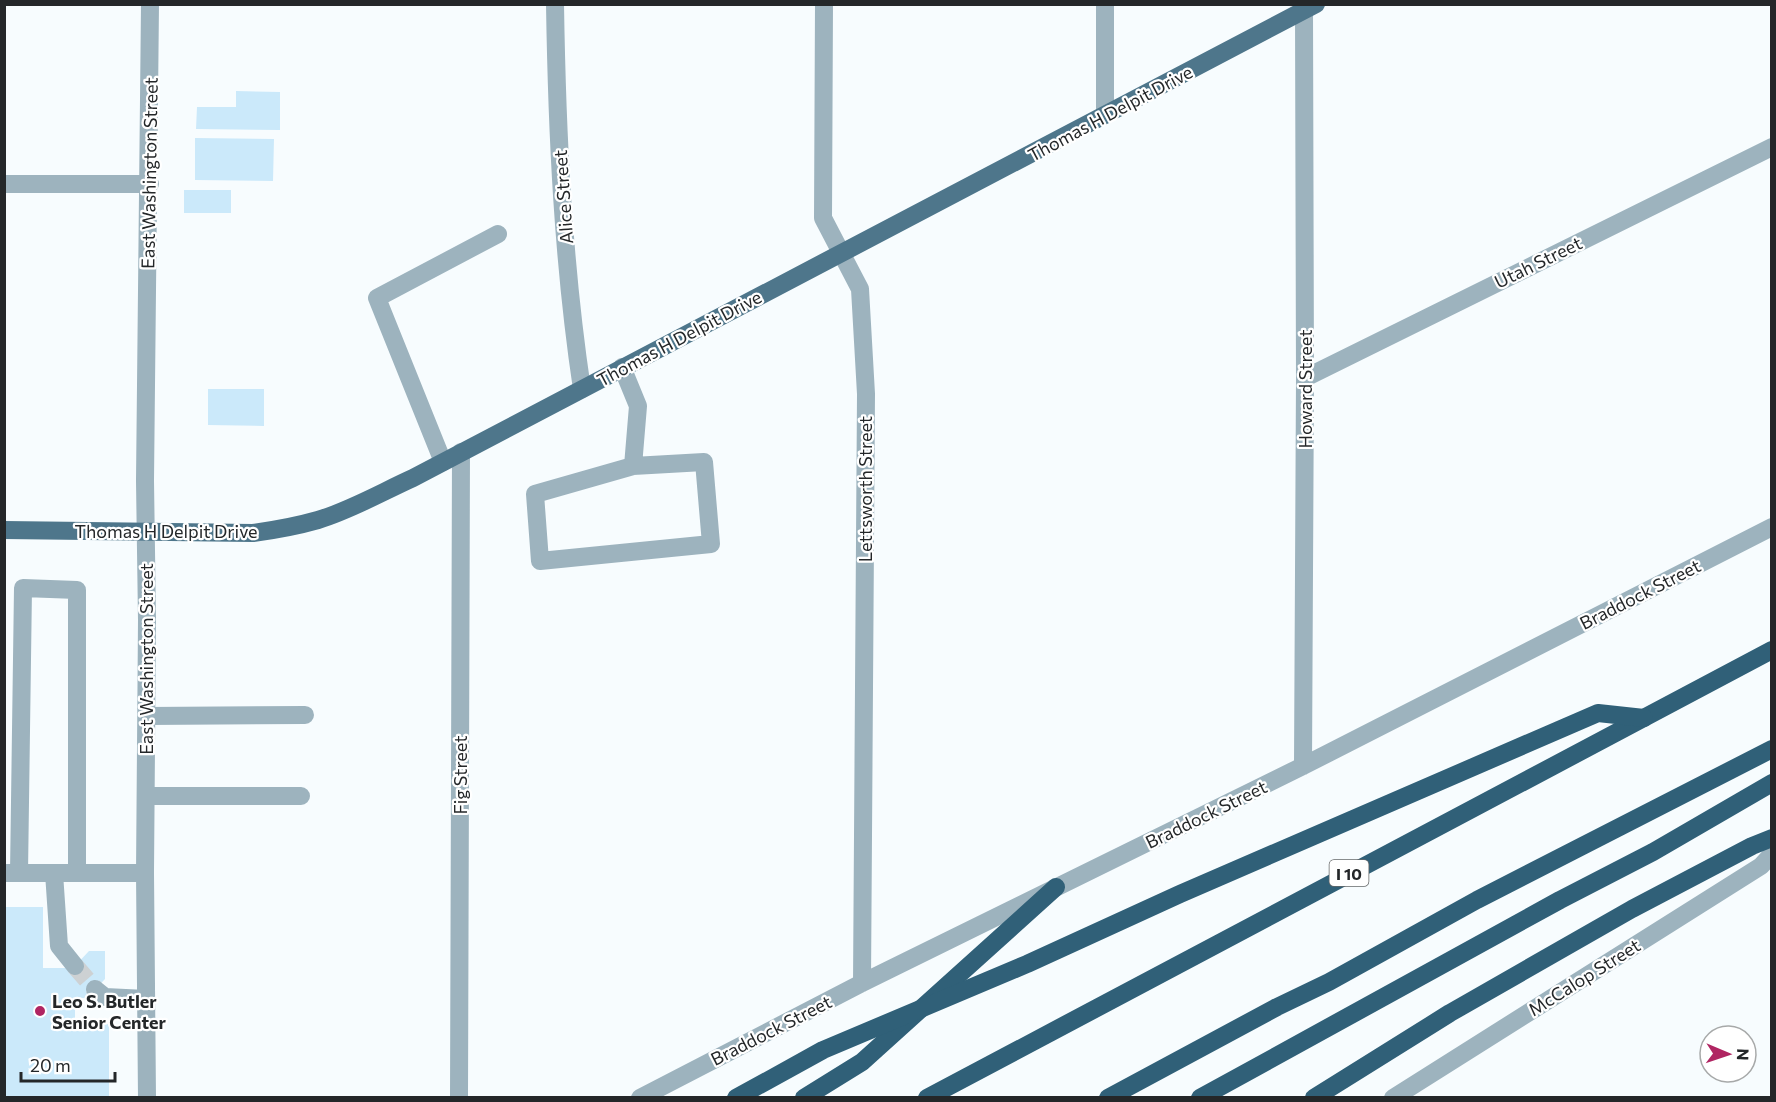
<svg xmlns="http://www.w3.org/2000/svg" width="1776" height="1102" font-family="Commissioner,sans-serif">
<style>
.building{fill:#cbe9fa}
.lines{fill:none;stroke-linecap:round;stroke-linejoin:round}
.minor-tunnel{stroke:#cdd1d3;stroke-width:18;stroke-dasharray:18 9;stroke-linecap:butt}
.minor{stroke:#9db3be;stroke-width:18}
.major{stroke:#4e768b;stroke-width:18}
.highway{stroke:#306078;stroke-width:18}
.highway-bridge{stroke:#306078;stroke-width:18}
.poi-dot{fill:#b02562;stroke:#fff;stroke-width:2}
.labels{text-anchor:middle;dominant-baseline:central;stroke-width:4.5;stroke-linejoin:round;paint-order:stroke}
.shield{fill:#fff;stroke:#666869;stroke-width:1.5}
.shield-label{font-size:16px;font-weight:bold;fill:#242729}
.street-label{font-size:18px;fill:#242729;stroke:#fff}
.poi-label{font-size:18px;font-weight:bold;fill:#242729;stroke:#fff;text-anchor:start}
</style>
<rect width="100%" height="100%" fill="#f7fcfe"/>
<path class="building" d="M236,91l44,1v38l-84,-1 1,-22h39z
M195,138l79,1 -1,42 -78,-1z
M184,190h47v23h-47z
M208,389h56v37l-56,-1z
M4,907h39v61h30l16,-17h16v28l-18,19h-12v26h34v74h-105z"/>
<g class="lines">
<path class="minor-tunnel" d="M75,966l20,23"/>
<path class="minor" d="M555,4c2,129 8,258 27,385
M824,4l-1,214 37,71 6,105 -4,589
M1105,4v111
M4,184h146
M622,367l16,39 -5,60 -98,28 5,67 171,-17 -7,-82 -71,4
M1305,378l467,-231
M443,462l-66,-164 121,-64
M147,716l158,-1
M1303,766l2,-388 -1,-367
M146,796h155
M4,873h141
M19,873l4,-285 54,2v283
M54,873l5,73 16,20
M95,989l10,8 41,2
M147,1098l-2,-225 2,-253 -2,-139 5,-477
M459,1098l2,-646
M640,1098l222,-115 441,-217 469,-239
M1393,1098l368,-232 11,-12"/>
<path class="major" d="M4,530l249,3c22,-3 44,-7 65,-13 33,-10 64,-28 95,-42l903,-474"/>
<path class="highway" d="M804,1098l58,-36 194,-175
M927,1098l845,-448
M1108,1098l169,-91 52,-25 148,-82 295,-151
M1200,1098l360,-198 93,-48 119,-69
M1314,1098l136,-85 182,-104 120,-63 20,-8"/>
<path class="highway-bridge" d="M736,1098l87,-48 204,-86 153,-70 418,-181 46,5"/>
</g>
<circle class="poi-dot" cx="40" cy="1011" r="6"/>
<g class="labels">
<rect class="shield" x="1329.5" y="860" width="39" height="26" rx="4.5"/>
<g class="shield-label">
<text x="1349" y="873">I 10</text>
</g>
<g class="street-label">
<text transform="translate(1110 113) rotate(-28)">Thomas H Delpit Drive</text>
<text transform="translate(149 173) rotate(-89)">East Washington Street</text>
<text transform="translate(563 197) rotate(-94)">Alice Street</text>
<text transform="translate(1538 262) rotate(-26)">Utah Street</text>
<text transform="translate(679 338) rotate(-28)">Thomas H Delpit Drive</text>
<text transform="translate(1305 389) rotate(-90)">Howard Street</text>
<text transform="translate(865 489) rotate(-90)">Lettsworth Street</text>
<text x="166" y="531">Thomas H Delpit Drive</text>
<text transform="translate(1640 594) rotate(-27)">Braddock Street</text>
<text transform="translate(146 659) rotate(-90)">East Washington Street</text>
<text transform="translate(460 775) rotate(-90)">Fig Street</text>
<text transform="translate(1206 814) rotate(-26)">Braddock Street</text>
<text transform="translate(1584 977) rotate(-32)">McCalop Street</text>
<text transform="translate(771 1030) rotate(-27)">Braddock Street</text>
</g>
<g class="poi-label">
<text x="52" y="1001">Leo S. Butler<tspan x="52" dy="21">Senior Center</tspan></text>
</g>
</g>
<rect width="1776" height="1102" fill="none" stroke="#242729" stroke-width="12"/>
<g transform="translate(1728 1054) rotate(92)"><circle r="28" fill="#ffffff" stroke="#a7a9a9" stroke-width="1.5"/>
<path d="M0-4.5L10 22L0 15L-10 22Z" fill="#b02562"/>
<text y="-9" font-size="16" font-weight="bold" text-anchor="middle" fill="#242729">N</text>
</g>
<path d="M21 1072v9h94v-9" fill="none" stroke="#242729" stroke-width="3"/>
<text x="30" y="1072" font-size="18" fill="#242729" stroke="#ffffff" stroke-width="4.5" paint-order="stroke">20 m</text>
</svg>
